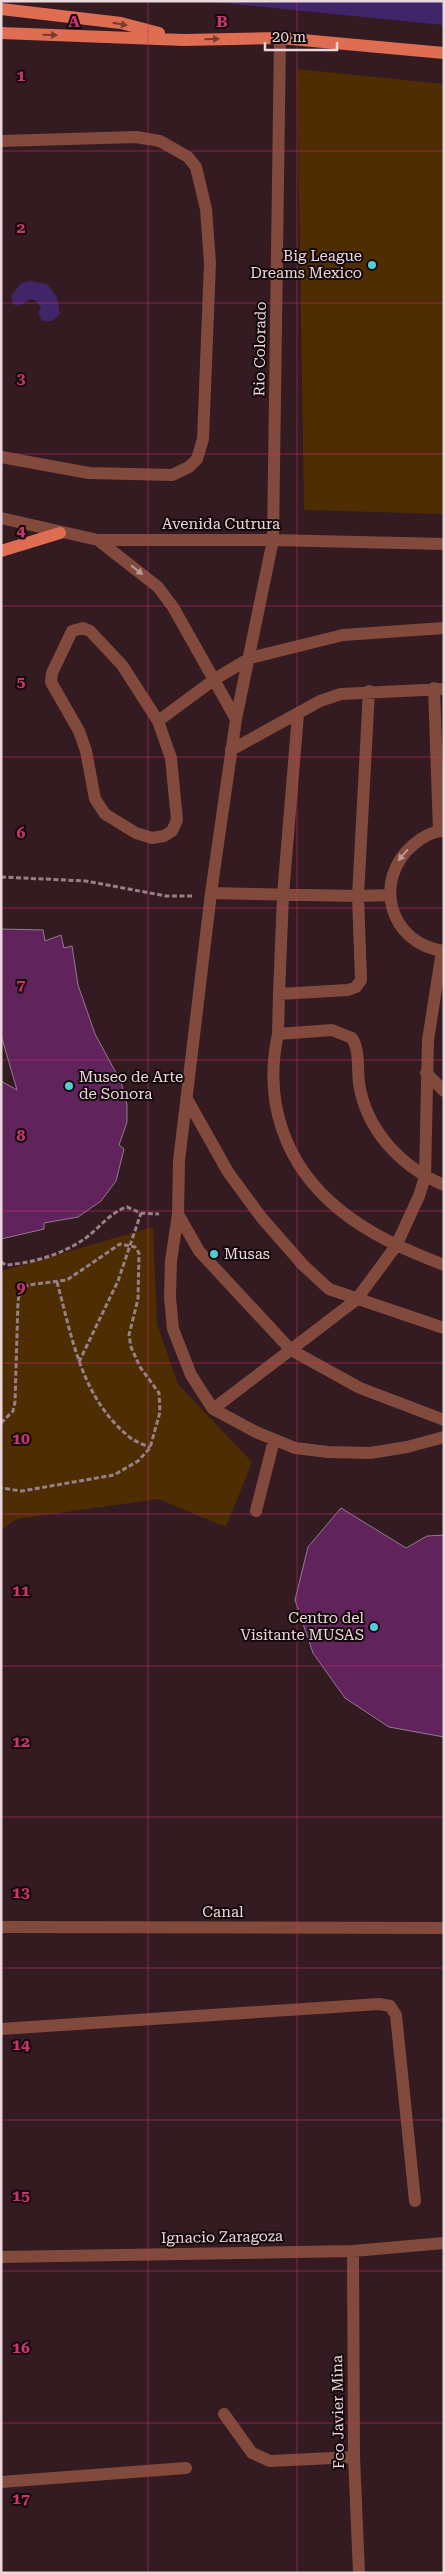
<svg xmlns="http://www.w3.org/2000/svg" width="445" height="2574" font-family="'Roboto Serif',serif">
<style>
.green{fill:#4e2d02}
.water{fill:#412569}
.building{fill:#60235b;stroke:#937a8f}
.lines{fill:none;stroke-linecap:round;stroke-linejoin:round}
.path{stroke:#978186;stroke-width:3;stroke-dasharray:5 2.5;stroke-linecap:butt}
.minor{stroke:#824a3c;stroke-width:12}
.major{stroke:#df6d51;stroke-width:12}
.oneway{fill:#7a3a2e}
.oneway2{fill:#bc9894}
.grid{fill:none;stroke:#c8356e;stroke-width:1;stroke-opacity:0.55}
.poi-dot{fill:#52ccd6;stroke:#14080b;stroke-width:2}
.labels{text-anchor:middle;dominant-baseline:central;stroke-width:4;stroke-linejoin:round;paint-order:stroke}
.poi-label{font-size:15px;fill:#ebd8dc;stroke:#14080b;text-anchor:end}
.street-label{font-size:15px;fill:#ebd8dc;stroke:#14080b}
.grid-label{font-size:16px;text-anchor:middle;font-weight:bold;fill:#c8356e;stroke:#14080b;stroke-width:4;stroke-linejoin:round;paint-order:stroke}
</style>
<rect width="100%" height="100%" fill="#341a21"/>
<path class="green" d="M297,69l147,15v430l-140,-4z
M153,1227l4,97 21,60 74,78 -26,65 -68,-28 -141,20 -16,11v-259z"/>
<path class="water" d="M204,1h240v24z
M29,281l18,3 10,13 3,17 -8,7h-10l-4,-9 3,-4 -5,-7 -5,-2 -13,7 -5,-2 -2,-8 10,-13z"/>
<path class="building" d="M1,929l42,1 2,11 16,-6 3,13 8,-2 6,39 17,49 26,48 6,23v17l-8,23 5,4 -8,32 -15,20 -23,16 -34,6v6l-43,10v-158l16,9 -16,-55z
M341,1508l65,40 21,-12 17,-1v202l-55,-10 -44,-29 -32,-45 -18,-53 13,-53z"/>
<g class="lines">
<path class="path" d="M1,877l85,4 80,15h28
M1,1262l5,3c27,-2 58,-11 81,-28 13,-10 24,-25 40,-30l14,6 18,1
M57,1282c15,55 24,114 70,153 6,6 16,9 23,13
M79,1362l39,-81 23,-68
M1,1423l12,-12 2,-9 3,-101 2,-10 8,-6 39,-5 53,-36 15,3 4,6 -1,46 -9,36 2,12 9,20 19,26 1,19 -10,36 -12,13 -24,14 -92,16 -21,-3"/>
<path class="minor" d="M280,38l-7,502 -37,179 -25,174 -32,268 -1,53 -7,47 -1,36 3,32 18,46 22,34 43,23 39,16 33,4 42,1 37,-6 37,-10
M1,141l135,-4 24,4 28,16 8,10 10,42 4,54 -7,176 -6,20 -8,8 -17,8 -83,-2 -88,-16
M1,518l97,22h175l171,4
M98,540l60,47 15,20 63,112
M83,628l7,3 32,34 36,56 13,37 6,62 -5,11 -8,5 -12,2 -16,-5 -31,-19 -10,-15 -9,-48 -7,-20 -28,-49 1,-9 20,-42z
M434,688l5,143
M298,714l-15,181 -4,99 69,-4 8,-3 5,-7 -3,-84 11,-205
M158,721l57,-42 35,-21 93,-23 101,-7
M231,750l89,-49 21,-7 103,-5
M444,831c-11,0 -23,7 -31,14 -41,35 -24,99 31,106
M211,893l147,3 32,-1
M278,1034l1,-40
M426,1073l18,18
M187,1099l41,73 33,45 42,48 26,24 115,39
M444,1185c-43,-18 -78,-55 -85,-102 -2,-16 1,-32 -7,-45l-20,-8 -54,4c-15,68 7,132 62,176 30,25 68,41 104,55
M178,1214l21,37 92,99 69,38 84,32
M213,1409l143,-109 40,-54 23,-50 6,-19 3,-137 14,-89
M256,1511l18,-71
M1,1927l443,1
M1,2029l378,-25 11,2 6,9 19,186
M353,2251l1,206 5,116
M1,2257l352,-6 91,-8
M224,2414l28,39 18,8 84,-4
M1,2482l185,-14"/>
<path class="major" d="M1,9l120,14 38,10
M1,33l183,7 96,-2 164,15
M1,551l59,-18"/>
</g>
<defs><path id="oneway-solid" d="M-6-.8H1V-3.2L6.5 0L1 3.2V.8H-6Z" transform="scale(1.25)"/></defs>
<g class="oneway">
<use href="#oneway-solid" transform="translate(120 24) rotate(10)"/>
<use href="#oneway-solid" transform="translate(50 35) rotate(2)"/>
<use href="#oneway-solid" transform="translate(212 39) rotate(-1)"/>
</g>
<g class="oneway2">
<use href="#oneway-solid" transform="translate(137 570) rotate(38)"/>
<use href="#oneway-solid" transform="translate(403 855) rotate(131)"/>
</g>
<path class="grid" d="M148,1v2572M297,1v2572M1,151h443M1,303h443M1,454h443M1,606h443M1,757h443M1,908h443M1,1060h443M1,1211h443M1,1363h443M1,1514h443M1,1666h443M1,1817h443M1,1968h443M1,2120h443M1,2271h443M1,2423h443"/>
<g class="poi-dot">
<circle cx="372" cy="265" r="5"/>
<circle cx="69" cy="1086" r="5"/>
<circle cx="214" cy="1254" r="5"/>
<circle cx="374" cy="1627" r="5"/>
</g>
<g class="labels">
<g class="poi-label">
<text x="362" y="256">Big League<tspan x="362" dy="17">Dreams Mexico</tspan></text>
<text x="79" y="1077" text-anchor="start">Museo de Arte<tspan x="79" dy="17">de Sonora</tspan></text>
<text x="224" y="1254" text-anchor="start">Musas</text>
<text x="364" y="1618">Centro del<tspan x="364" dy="17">Visitante MUSAS</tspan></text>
</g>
<g class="street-label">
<text transform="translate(260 349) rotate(-89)">Rio Colorado</text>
<text x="221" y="524">Avenida Cutrura</text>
<text x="223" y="1912">Canal</text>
<text transform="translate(222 2237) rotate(-1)">Ignacio Zaragoza</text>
<text transform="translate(338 2412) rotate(-91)">Fco Javier Mina</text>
</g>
</g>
<g class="grid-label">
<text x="74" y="27">A</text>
<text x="222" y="27">B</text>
<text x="21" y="81">1</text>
<text x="21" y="233">2</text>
<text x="21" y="384">3</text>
<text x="21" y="536">4</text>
<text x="21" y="687">5</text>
<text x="21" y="838">6</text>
<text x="21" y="990">7</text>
<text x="21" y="1141">8</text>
<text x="21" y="1293">9</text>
<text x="21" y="1444">10</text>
<text x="21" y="1596">11</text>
<text x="21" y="1747">12</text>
<text x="21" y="1898">13</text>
<text x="21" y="2050">14</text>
<text x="21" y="2201">15</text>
<text x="21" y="2353">16</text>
<text x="21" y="2504">17</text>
</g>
<rect width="445" height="2574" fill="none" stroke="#ebd8dc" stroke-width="5"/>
<path d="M265 42v8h72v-8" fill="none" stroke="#ebd8dc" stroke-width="2.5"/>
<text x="272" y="42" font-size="15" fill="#ebd8dc" stroke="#14080b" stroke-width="4" paint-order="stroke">20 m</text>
</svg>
